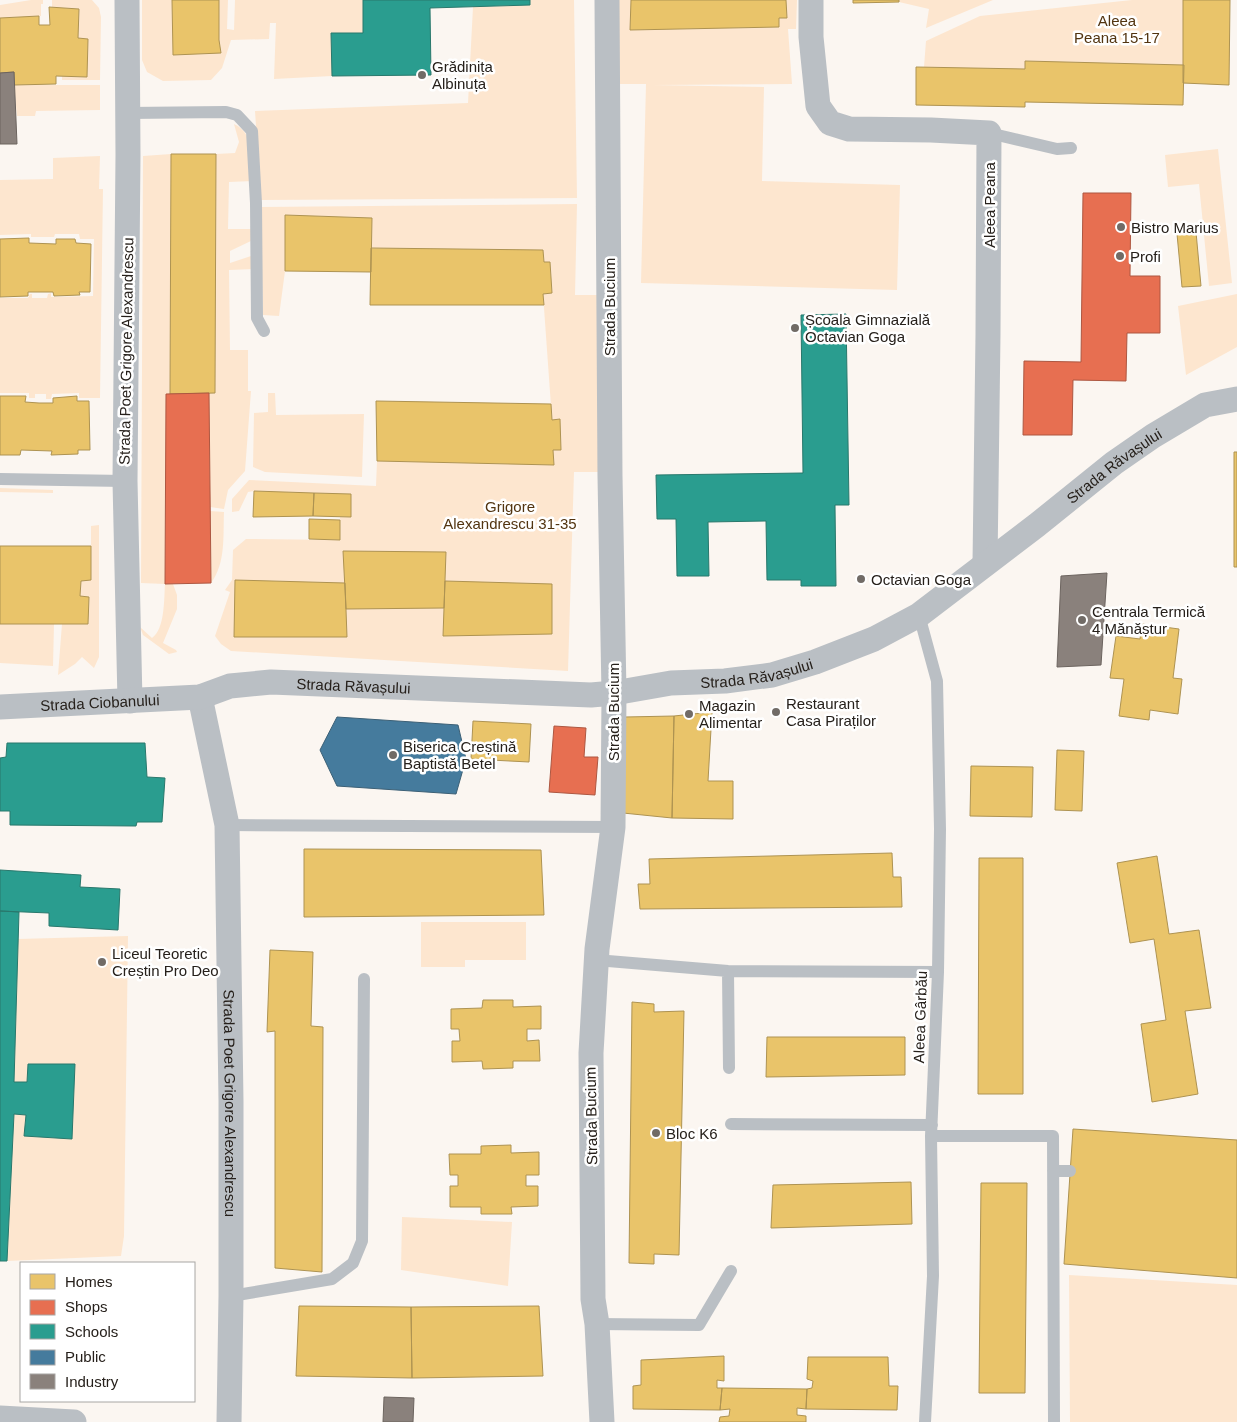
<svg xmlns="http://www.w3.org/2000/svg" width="1237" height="1422" font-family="Arial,sans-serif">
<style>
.green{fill:#fde6cf}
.homes{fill:#e9c46a;stroke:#ae9352}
.shops{fill:#e76f51;stroke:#ad5741}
.schools{fill:#2a9d8f;stroke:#29786c}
.public{fill:#457b9d;stroke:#3c6076}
.industry{fill:#8a817c;stroke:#6c645f}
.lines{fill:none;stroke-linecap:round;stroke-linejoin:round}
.lane{stroke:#babfc4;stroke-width:12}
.street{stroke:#babfc4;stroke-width:25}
.poi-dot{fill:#716b66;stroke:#fff;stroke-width:2}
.labels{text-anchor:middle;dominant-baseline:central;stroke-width:5;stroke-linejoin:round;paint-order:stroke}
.park-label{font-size:15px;fill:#523410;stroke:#fff}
.poi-label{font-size:15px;fill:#26201b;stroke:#fff;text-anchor:start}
.street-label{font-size:15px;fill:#26201b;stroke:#fff}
</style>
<rect width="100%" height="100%" fill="#fbf6f1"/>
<path class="green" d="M31,0h12v4h-2v12l-41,2v-13z
M52,0h40l7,8 2,9 -1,63h-38v-4l25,1 1,-38 -10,-1 1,-29 -27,-2z
M142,0h30l1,55 48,-3 -2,-12v-40h9l-1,29 7,1 1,-30h128v33l-32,1 1,42 -58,3 2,-56h-6l-1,16 -38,1 -9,28 -11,12 -48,1 -16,-9 -5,-12z
M530,0h44l3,198 -316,2 -6,-89 213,-8 5,-96 57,-2z
M615,0h16l-1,30 149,-3v-9h8l-1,-18h11l-1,29h-8l4,55 -139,1 111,2 -2,94 138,4 -3,105 -256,-7 5,-199h-30z
M899,0h94l-67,28 3,-19 -30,-7z
M1132,0h51l1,65 -158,-4 -1,8 -101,-2 2,-26 54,-25z
M14,85h86v25l-64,1 -1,5h-18z
M234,124c22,10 17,36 19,57l-24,1 -1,47h25v11l-23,11v12l24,-8 1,14 -26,1 1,80h18v41h3l-6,80 -17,19 -4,19 -14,-2 -1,-114h6l1,-239 19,-1 4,-11z
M1218,149l14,134 -23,3 -10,-102 -31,3 -3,-32z
M171,154l-1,240h-4l-1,190h8l4,11v14l-14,34 13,7 1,2 -8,2 -26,-19 -3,-8 12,11c13,-9 12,-39 13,-54l-24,-1 2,-427z
M100,156l-1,33h4l-3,209h-21v-5l-27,1 -1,5h-5v-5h-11v4h-6v-5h-29v-95h28l2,-4h2v4h15l1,-4 3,-1v4l42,-1 1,-57h-14l-1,-5h-24l-1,3h-23v-3l-31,1v-55l53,-1v-21z
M577,204l-2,91h28v177h-29l-6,199 -337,-20 -10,-7 -6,-8 15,-44 -5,-2 7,-10 1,-30 13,-11 93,1 1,-23h11v-23l-97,-3 -6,1 -9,19 -7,1v-13l17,-19 127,6 1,-25 177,4 -1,-15h8l-1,-30h-8l-9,-126 9,-1 -2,-31h-6l-1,-12 -172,-2 1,-30 -87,-3v56l-6,45 -16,-1 -3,-108z
M1237,294v53l-51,28 -8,-69z
M268,393h7l1,22 88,-1 -2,63 -97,-5 -12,-5 1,-54 14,-1z
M0,488l53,2v3l-53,-1z
M210,511l14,1c-1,24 2,51 -13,71z
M99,525v132l-5,11 -12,-11 -7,7 -17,11 4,-51h26l1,-27 -9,-1 1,-15 10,-1v-54z
M0,624h54l-1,42 -53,-3z
M421,922h105v38h-61v7h-44z
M128,936l-4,300 -3,20 -114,5 7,-147 12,1 -1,21 47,3 3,-74 -47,-1 -1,18h-13l4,-143z
M402,1217l110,5 -4,64 -107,-16z
M1069,1275l168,10v137h-167z"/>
<path class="homes" d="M172,0h47v40l2,13 -48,2z
M631,0h155l1,18h-8v9l-149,3z
M853,0h46v2l-46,1z
M1183,0h47l-1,85 -46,-2z
M49,7l30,2 -1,29 10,1 -1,38 -31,-1v8l-42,1v-13l-14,1v-55l39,-2v9h11z
M1025,61l159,4 -1,40 -158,-3v5l-109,-2v-38l109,2z
M171,154h45l-1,239 -45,1z
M285,215l87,3 -1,54 -86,-1z
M1196,232l5,54 -19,1 -5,-53z
M29,238v5l27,1v-5h19l1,4 15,1 -1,48h-11l1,3 -26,1 -1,-4h-25v4l-28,1v-58z
M371,248l172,2 1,12h6l2,31 -9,1 1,11h-174z
M0,396h26l-1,6 14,1h14v-5l24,-2v5h12l1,49h-12v4l-27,1 1,-4 -31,-1 -1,5h-20z
M376,401l175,3 1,16 8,-1 1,31h-8l1,15 -177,-4z
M1234,452h3v115h-3z
M254,491l60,2 -1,23 -60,1z
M314,493l37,1v23l-38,-1z
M309,519l31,1v20l-31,-1z
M0,546h91v34l-10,1 -1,15 9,1 -1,27h-88z
M343,551l103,1 -2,56 -98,1z
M235,580l110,3 2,54h-113z
M445,581l107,3v50l-109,2z
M1142,624l37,5 -6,49 9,1 -4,35 -28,-4 -1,10 -30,-4 5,-37 -14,-1 6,-42 24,3z
M712,712l-4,69h25v38l-61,-1 2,-102z
M674,716l-2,102 -49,-5 2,-96z
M473,721l58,3 -2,38 -58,-3z
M1057,750l27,1 -2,60 -27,-1z
M971,766l62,1 -1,50 -62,-1z
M304,849l237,1 3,65 -240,2z
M892,853l1,24h8l1,30 -262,2 -2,-25h12l-1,-25z
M1157,856l12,78 30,-4 12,78 -26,3 13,83 -46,8 -11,-78 25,-4 -12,-81 -24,4 -13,-80z
M979,858h44v236h-45z
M270,950l43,2 -2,74 12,1 -1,245 -47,-4v-237l-8,1z
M483,1000h30v7l28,-1v23h-14v12l12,-1 1,21h-27v7l-30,1 -1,-8 -30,1v-21h8l-1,-12h-8v-20l31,-1z
M632,1002l22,2v8l30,-1 -5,244 -25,-1v10l-25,-1z
M767,1037h138v38l-139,2z
M1073,1129l164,11v138l-173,-14z
M511,1145v8l28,-1v23h-13v11h12v20l-27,1 1,7h-31v-7h-31v-21h8v-11h-8l-1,-21h32v-8z
M911,1182l1,42 -141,4 2,-43z
M981,1183h46l-2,210h-46z
M299,1306l112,1 1,71 -116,-2z
M539,1306l4,70 -131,2 -1,-71z
M724,1356v25l-7,-1v8h5l-2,22 -87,-1v-23l8,-1v-25z
M808,1357h80l1,29h9l-1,24 -91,-1 1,-20 5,-1 1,-7 -6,-2z
M722,1388l85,1 -1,20 -9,-1v7l9,1v6h-87l1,-5 9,-1 1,-7 -10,1z"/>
<path class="shops" d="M1083,193h48l-1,83h30v57h-33l-1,48 -53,-1 -1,55h-49l1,-74 57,1z
M209,393l2,190 -46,1 1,-190z
M554,726l32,2 -2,29h14l-3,38 -46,-3z"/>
<path class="schools" d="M363,0h167v5l-100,3 1,67 -99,1 -1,-43h32z
M846,314l3,191h-14l1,81h-35v-6h-34l-1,-59 -58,1 1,54h-32l-1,-57h-19l-1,-44 147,-2 -2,-158z
M7,743h138l2,34 18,1 -3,44h-25l-1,4 -126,-1v-14h-10v-53l6,-1z
M0,870l81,5 -1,12 40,2 -2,41 -69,-4v-13l-49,-2z
M0,911l19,1 -5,170h13l1,-18h47l-3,75 -48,-3 2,-21 -12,-1 -7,147h-7z"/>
<path class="public" d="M337,717l121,8 8,34 -10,35 -119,-8 -17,-36z"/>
<path class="industry" d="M14,72l3,72h-17v-71z
M1107,573l-6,92 -44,2 4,-91z
M384,1397l30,1 -1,24h-30z"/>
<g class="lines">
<path class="lane" d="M128,113l98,-1 11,3 15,16 4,72 1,115 7,13
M989,133l68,16 14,-1
M0,479l125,2
M919,615l18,66 3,148 -2,143 -7,164 2,140 -8,146
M227,825l386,2
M596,960l132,11 210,1
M728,971l1,97
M731,1124l201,1
M931,1136h122l1,286
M1053,1171h17
M231,1296l101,-17 21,-16 9,-22 2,-262
M597,1324l102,1 32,-54"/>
<g class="street">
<path d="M127,0l1,155 -3,326 5,220"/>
<path d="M811,0v37l7,69 12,17 19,6 82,1 58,3 -1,201 -3,230"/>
<path id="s1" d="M200,697l27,128 4,276v195l-2,126"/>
<path id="s2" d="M0,707l200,-10 30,-11 41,-4 320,13 23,-2 57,-10 54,-2 47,-6 43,-13 59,-23 45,-24 118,-90 77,-62 39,-27 52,-31 32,-6"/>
<path d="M0,1418l74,4"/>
<path d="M602,1422l-5,-98 -4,-25 -2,-246 6,-104 16,-122 1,-134 -4,-217 -3,-476"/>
</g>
</g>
<g class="poi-dot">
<circle cx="422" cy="75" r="5"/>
<circle cx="1121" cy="227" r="5"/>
<circle cx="1120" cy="256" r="5"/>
<circle cx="795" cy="328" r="5"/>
<circle cx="861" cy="579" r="5"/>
<circle cx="1082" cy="620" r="5"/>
<circle cx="776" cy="712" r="5"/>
<circle cx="689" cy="714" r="5"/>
<circle cx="393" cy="755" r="5"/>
<circle cx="102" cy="962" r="5"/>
<circle cx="656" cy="1133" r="5"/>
</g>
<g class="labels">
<g class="park-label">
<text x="1117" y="20">Aleea<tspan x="1117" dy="17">Peana 15-17</tspan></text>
<text x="510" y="506">Grigore<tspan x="510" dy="17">Alexandrescu 31-35</tspan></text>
</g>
<g class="poi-label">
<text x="432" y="66">Grădinița<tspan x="432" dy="17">Albinuța</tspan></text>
<text x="1131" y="227">Bistro Marius</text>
<text x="1130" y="256">Profi</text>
<text x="805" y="319">Școala Gimnazială<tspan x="805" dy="17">Octavian Goga</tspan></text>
<text x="871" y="579">Octavian Goga</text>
<text x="1092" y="611">Centrala Termică<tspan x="1092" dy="17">4 Mănăștur</tspan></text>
<text x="786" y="703">Restaurant<tspan x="786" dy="17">Casa Piraților</tspan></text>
<text x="699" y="705">Magazin<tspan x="699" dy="17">Alimentar</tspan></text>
<text x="403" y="746">Biserica Creștină<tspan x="403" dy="17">Baptistă Betel</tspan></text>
<text x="112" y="953">Liceul Teoretic<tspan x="112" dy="17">Creștin Pro Deo</tspan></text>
<text x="666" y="1133">Bloc K6</text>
</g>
<g class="street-label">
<text transform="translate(989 205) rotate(-90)">Aleea Peana</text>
<text transform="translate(609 307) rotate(-90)">Strada Bucium</text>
<text transform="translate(126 351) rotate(-89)">Strada Poet Grigore Alexandrescu</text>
<text stroke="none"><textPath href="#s2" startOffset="1181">Strada Răvașului</textPath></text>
<text stroke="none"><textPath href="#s2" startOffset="761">Strada Răvașului</textPath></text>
<text stroke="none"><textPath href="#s2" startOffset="356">Strada Răvașului</textPath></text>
<text stroke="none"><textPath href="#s2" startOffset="100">Strada Ciobanului</textPath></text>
<text transform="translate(613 712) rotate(-90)">Strada Bucium</text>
<text transform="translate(920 1017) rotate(-88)">Aleea Gârbău</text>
<text stroke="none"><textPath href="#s1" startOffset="409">Strada Poet Grigore Alexandrescu</textPath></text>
<text transform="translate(591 1116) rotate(-91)">Strada Bucium</text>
</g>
</g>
<rect x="20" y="1262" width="175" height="140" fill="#ffffff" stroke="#a8a6a4"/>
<rect x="30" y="1274" width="25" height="15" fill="#e9c46a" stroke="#a8a6a4"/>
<text x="65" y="1287" font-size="15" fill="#26201b">Homes</text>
<rect x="30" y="1300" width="25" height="15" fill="#e76f51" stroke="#a8a6a4"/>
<text x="65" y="1312" font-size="15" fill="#26201b">Shops</text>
<rect x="30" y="1324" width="25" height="15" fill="#2a9d8f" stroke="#a8a6a4"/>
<text x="65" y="1337" font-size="15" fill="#26201b">Schools</text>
<rect x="30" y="1350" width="25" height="15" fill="#457b9d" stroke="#a8a6a4"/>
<text x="65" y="1362" font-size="15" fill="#26201b">Public</text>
<rect x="30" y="1374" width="25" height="15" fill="#8a817c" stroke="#a8a6a4"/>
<text x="65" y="1387" font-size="15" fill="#26201b">Industry</text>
</svg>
